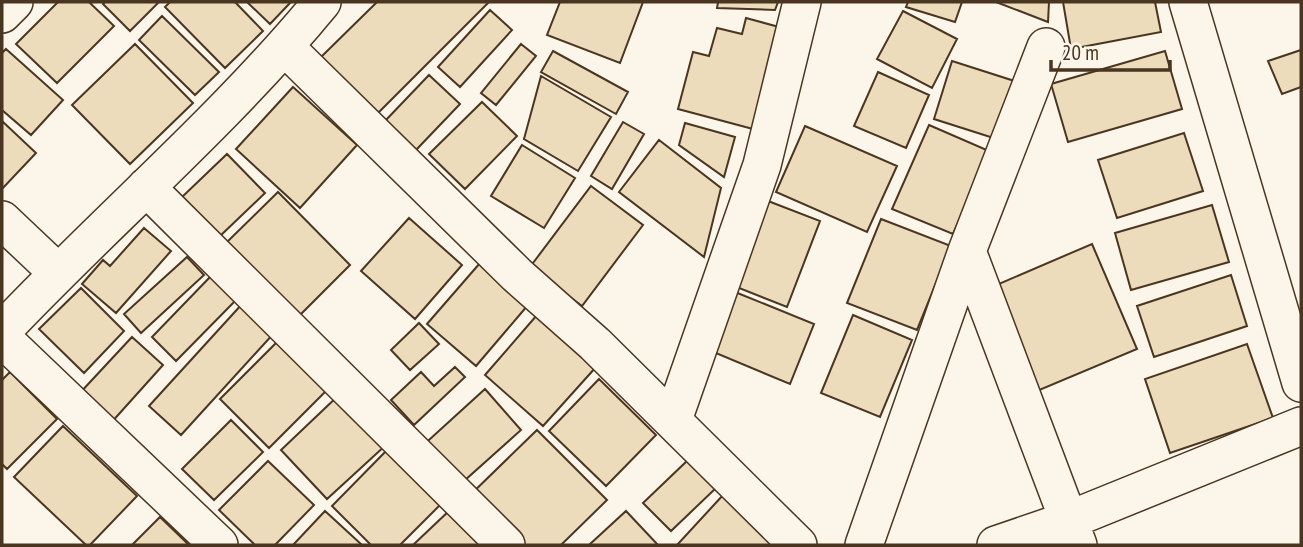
<svg xmlns="http://www.w3.org/2000/svg" width="1303" height="547" font-family="'PT Sans Narrow',sans-serif">
<style>
.building{fill:#ecdcbc;stroke:#4a3520;stroke-width:2}
.lines{fill:none;stroke-linecap:round;stroke-linejoin:round}
.minor-casing{stroke:#4a3520;stroke-width:40}
.minor{stroke:#fbf6e9;stroke-width:37}
</style>
<rect width="100%" height="100%" fill="#fbf6e9"/>
<path class="building" d="M58,2h31l25,24 -57,57 -41,-39z
M105,2h54l-29,29 -27,-27z
M170,2h65l28,29 -38,37 -60,-61z
M247,2h42l1,1 -20,21z
M377,2h112l-113,113 -57,-56z
M560,2h83l-23,61 -73,-28z
M718,2h60l-3,8 -58,-2z
M908,2h54l-7,20 -49,-15z
M996,2h53l-1,20z
M1063,2h92l6,30 -90,17z
M490,10l22,20 -52,57 -22,-20z
M903,11l54,28 -25,49 -55,-29z
M162,16l57,56 -24,23 -56,-55z
M746,18l33,9 -26,102 -75,-20 15,-57 16,4 8,-28 25,6z
M135,44l58,59 -63,61 -58,-59z
M521,44l15,12 -40,49 -15,-12z
M6,49l57,51 -32,35 -29,-25v-57z
M1301,50v37l-19,7 -14,-33z
M553,51l75,41 -12,22 -75,-42z
M1165,51l17,58 -114,33 -17,-58z
M952,61l72,23 -18,58 -72,-23z
M878,72l51,23 -23,53 -52,-22z
M429,75l31,29 -44,46 -31,-29z
M541,76l70,41 -33,54 -54,-32z
M293,87l64,58 -57,63 -64,-59z
M482,102l35,34 -52,53 -36,-35z
M2,121l34,32 -34,36z
M623,122l21,12 -32,55 -21,-13z
M685,123l50,14 -11,40 -45,-32z
M929,125l60,26 -36,83 -61,-25z
M805,126l92,40 -30,66 -91,-40z
M1184,133l19,58 -86,27 -19,-58z
M659,140l62,48 -17,69 -85,-65z
M522,145l53,33 -31,50 -53,-32z
M227,154l38,39 -46,44 -37,-40z
M591,186l52,39 -61,81 -52,-39z
M278,192l72,73 -51,51 -73,-73z
M768,201l52,20 -33,86 -53,-21z
M1212,205l17,57 -98,28 -16,-57z
M409,218l53,47 -47,54 -54,-48z
M881,219l70,27 -34,84 -70,-27z
M144,228l27,23 -55,62 -34,-29 21,-24 7,6z
M1092,244l45,105 -100,42 -43,-105z
M187,257l17,18 -63,58 -17,-19z
M480,263l48,42 -52,61 -49,-42z
M1231,275l16,51 -93,31 -17,-51z
M211,276l25,24 -60,61 -24,-24z
M81,288l43,43 -40,42 -45,-44z
M735,292l79,32 -24,60 -79,-33z
M243,303l32,29 -94,103 -32,-29z
M537,315l59,52 -53,59 -58,-51z
M853,315l59,25 -32,77 -59,-24z
M419,323l20,21 -29,26 -19,-20z
M284,335l49,49 -64,64 -49,-49z
M132,337l31,28 -53,59 -32,-29z
M1247,344l26,74 -103,35 -25,-74z
M455,367l10,10 -51,48 -23,-25 30,-28 13,14z
M10,372l47,47 -50,50 -5,-5v-84z
M599,379l57,56 -50,51 -57,-55z
M485,389l36,41 -66,59 -36,-40z
M340,394l47,50 -60,55 -46,-49z
M231,420l32,32 -49,48 -32,-31z
M63,426l74,70 -47,49h-4l-72,-68z
M537,430l70,70 -46,45h-51l-45,-45z
M390,447l54,54 -44,44h-29l-39,-39z
M688,460l28,28 -45,43 -28,-28z
M268,461l46,44 -39,40h-20l-36,-35z
M724,494l50,46 -4,5h-93z
M450,510l32,33 -2,2h-67z
M325,511l37,34h-69z
M626,511l32,34h-69z
M160,517l29,28h-57z"/>
<g class="lines">
<defs>
<path id="minor" d="M1188,2l113,381
M2,14l12,-12
M285,47l232,228 78,69 203,201
M146,187l360,358
M2,220l55,52
M967,251l111,294
M2,331c105,-111 223,-211 320,-329
M2,338l217,207
M673,420l89,-255 40,-163
M864,545l103,-294 79,-204
M996,545l73,-25 232,-94"/>
</defs>
<use href="#minor" class="minor-casing"/>
<use href="#minor" class="minor"/>
</g>
<rect width="1303" height="547" fill="none" stroke="#4a3520" stroke-width="7"/>
<path d="M1051 60v10h119v-10" fill="none" stroke="#4a3520" stroke-width="3.5"/>
<text x="1062" y="60" font-size="21" fill="#4a3520" stroke="#fbf6e9" stroke-width="5" paint-order="stroke">20 m</text>
</svg>
